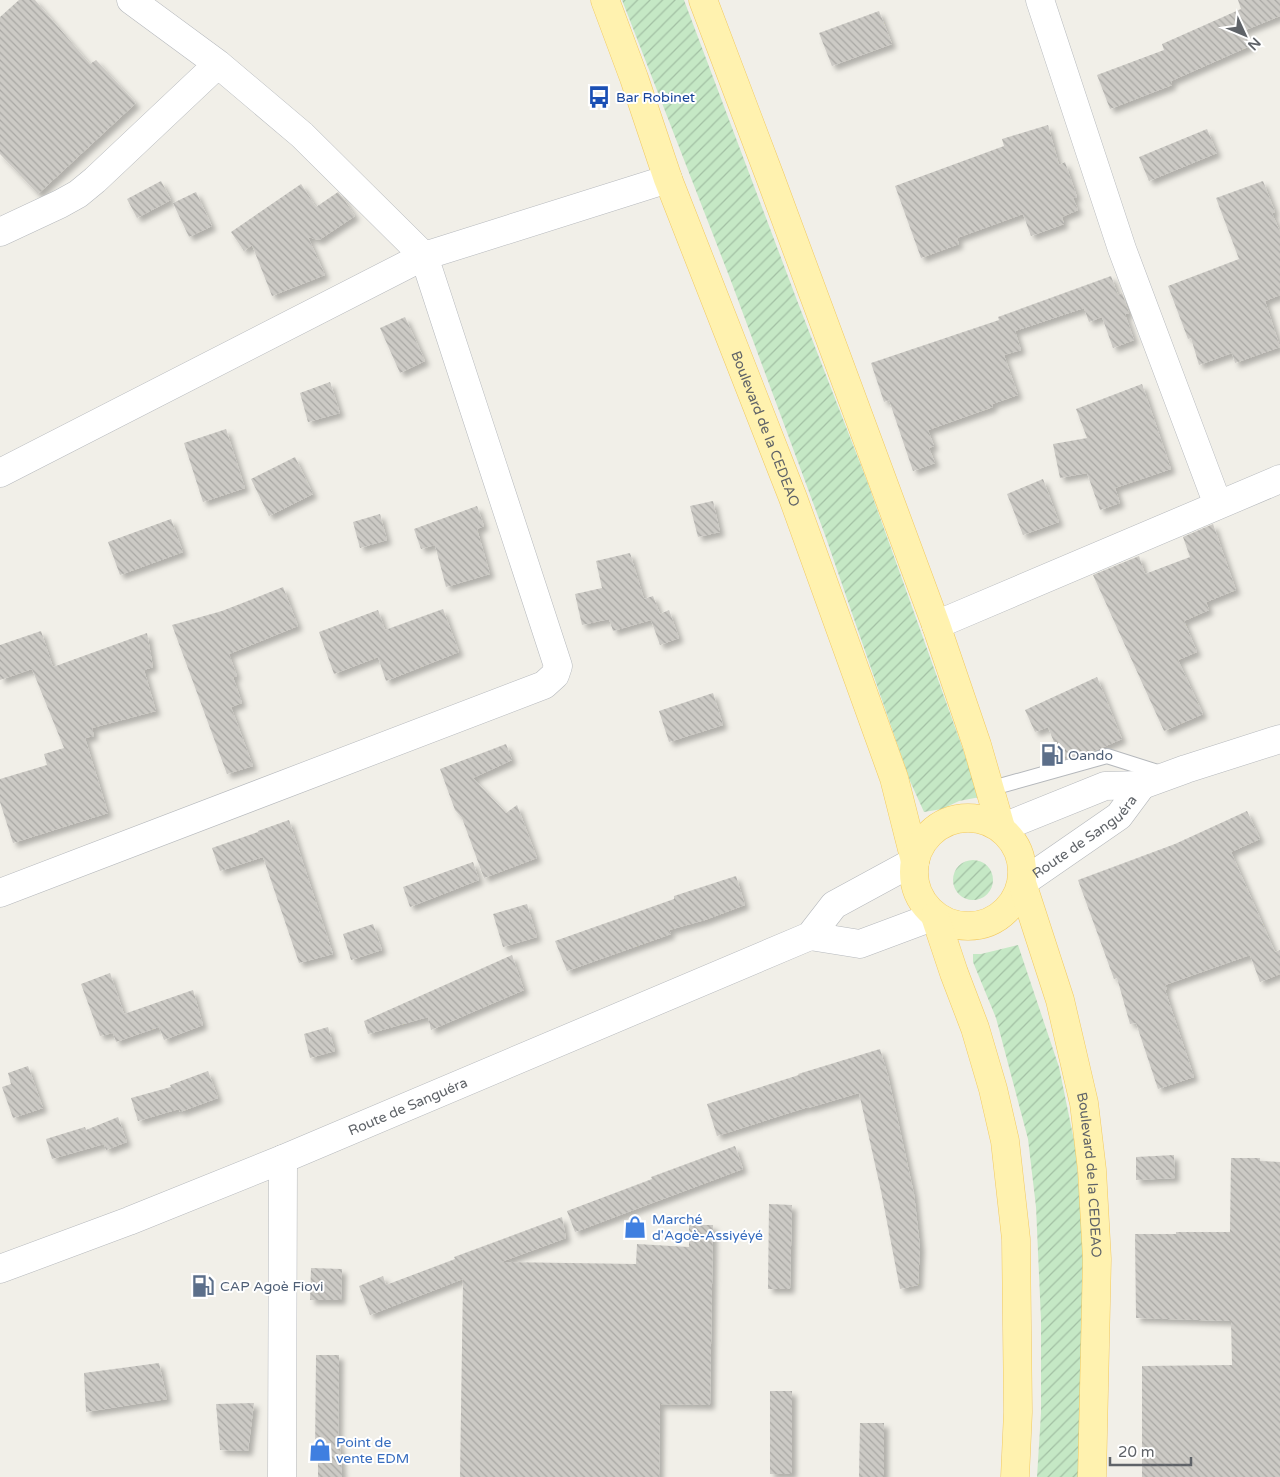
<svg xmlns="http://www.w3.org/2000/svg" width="1280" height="1477" font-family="'Varela Round',sans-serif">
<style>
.garden{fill:url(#garden-furrows)}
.building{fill:url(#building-back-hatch);filter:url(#shadow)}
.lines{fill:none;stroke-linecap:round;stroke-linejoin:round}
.service-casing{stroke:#b5b8bc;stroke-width:16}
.minor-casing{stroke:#b5b8bc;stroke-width:29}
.tertiary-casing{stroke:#b5b8bc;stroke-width:29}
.primary-casing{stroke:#f2c960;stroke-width:29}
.service{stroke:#fff;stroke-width:14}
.minor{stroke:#fff;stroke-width:28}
.tertiary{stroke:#fff;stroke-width:28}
.primary{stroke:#fff2af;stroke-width:28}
.labels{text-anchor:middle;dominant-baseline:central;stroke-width:4;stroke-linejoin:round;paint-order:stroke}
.transit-label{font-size:14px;fill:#164399;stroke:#fff;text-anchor:start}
.street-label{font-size:14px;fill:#5f6368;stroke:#fff}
.service-label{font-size:14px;fill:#4e5e75;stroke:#fff;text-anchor:start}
.shop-label{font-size:14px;fill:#366cbe;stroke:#fff;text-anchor:start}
</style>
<defs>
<pattern id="garden-furrows" width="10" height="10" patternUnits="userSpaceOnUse" patternTransform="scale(1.25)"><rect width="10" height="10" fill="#c5e8c5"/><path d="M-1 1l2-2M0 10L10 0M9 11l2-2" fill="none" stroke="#a3c0a4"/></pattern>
<pattern id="building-back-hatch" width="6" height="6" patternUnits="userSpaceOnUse" patternTransform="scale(1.25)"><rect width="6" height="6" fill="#cccac5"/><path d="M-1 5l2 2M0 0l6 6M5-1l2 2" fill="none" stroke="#a9a8a4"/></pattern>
<filter id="shadow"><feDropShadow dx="4.5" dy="4.5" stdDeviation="2.5" flood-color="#0004"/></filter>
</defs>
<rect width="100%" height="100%" fill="#f1efe8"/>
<path class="garden" d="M622,0h62l114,303 69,178 113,316 -21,4 -17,8 -18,3 -14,-31 -85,-246 -94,-254z
M953 880a20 20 0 1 1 40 0a20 20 0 1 1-40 0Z
M1018,945l41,122 17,83 7,96v165l-3,66h-43l4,-64v-93l-5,-113 -8,-68 -32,-121 -23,-56v-8h8z"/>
<path class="building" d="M19,0h16l55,64 6,-4 40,43 -98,91 -38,-40v-137z
M1238,0h42v16l-37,15 7,15 -79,35 1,4 -62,24 -13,-34 67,-25 -2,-6 79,-35z
M879,11l13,33 -60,22 -13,-33z
M1048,125l11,40 6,-3 12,35 -4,1 5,12 -16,7 2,7 -33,12 -8,-22 -66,24 2,6 -38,14 -26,-72 109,-40 -2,-7z
M1207,129l10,24 -68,28 -10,-24z
M161,181l10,19 -34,18 -10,-19z
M1263,181l12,31 -3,1 8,19v63l-15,6 15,46 -45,16 -3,-10 -33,12 -8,-27 -3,1 -20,-53 71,-27 -23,-61z
M301,184l15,23 22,-15 5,6 12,18 -36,24 -11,-3 17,38 -53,21 -20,-51 -8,6 -13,-19z
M196,192l16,34 -23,11 -16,-34z
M1111,276l7,19 4,-2 7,20 -4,1 9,26 -21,8 -11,-31 -13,5 -5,-14 -69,23 6,19 -17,5 14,40 -26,9 1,3 -65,23 6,16 -5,2 6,15 -22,8 -24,-71 -5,2 -13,-39 128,-43 -1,-3z
M405,317l20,44 -25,12 -20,-45z
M330,382l10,31 -32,9 -8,-29z
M1142,384l29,85 -56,19 5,15 -20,7 -13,-37 -27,5 -7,-34 34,-6 -11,-29z
M226,429l19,59 -42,14 -19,-59z
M295,457l18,37 -44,22 -18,-37z
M1043,479l16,43 -36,13 -16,-41z
M713,501l7,31 -22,5 -8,-31z
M477,506l7,20 -7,3 13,45 -44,13 -11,-42 -14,4 -7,-20z
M380,514l7,26 -27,8 -7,-26z
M171,519l12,33 -63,23 -12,-33z
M1213,524l23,66 -30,12 3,8 -25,11 13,31 -19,8 25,54 -39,17 -71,-156 46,-19 6,18 45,-17 -7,-20z
M630,553l14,46 9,-3 7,18 9,-4 10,28 -19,7 -9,-25 -38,11 -4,-12 -27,6 -7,-31 27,-6 -6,-27z
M283,587l15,39 -69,28 8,22 -4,1 9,26 -11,4 22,59 -26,8 -55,-149 50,-14z
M443,609l16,43 -73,29 -8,-24 -44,17 -15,-42 59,-22 7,20z
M41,631l12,36 94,-34 6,34 -9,3 12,41 -64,17 2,8 -9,2 23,75 -95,30 -13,-41v-23l47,-14 -3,-11 20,-6 -32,-79 -32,11v-35z
M1097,677l25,62 -28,12 -33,9 -13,-33 -13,5 -10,-22z
M713,693l10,32 -54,17 -10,-31z
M506,744l6,16 -39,18 33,35 11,-8 20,53 -53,20 -22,-60 -7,-8 -15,-41z
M1247,811l13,28 -29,13 44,100 5,-2v24l-20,8 -10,-27 -85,30 2,4 -2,1 29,87 -36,12 -22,-66 -6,1 -13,-46 -3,1 -36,-99 97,-36z
M289,820l44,134 -34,9 -36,-106 -43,14 -8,-23 46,-16v-1z
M473,862l6,18 -69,27 -7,-20z
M736,876l9,29 -40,15 -36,10 2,4 -104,37 -12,-30 119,-42v-3z
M527,904l10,33 -34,10 -10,-33z
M373,924l9,26 -31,10 -8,-26z
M512,955l12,35 -93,40 -3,-13 -60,17 -4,-13z
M110,973l14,41 69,-24 10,35 -39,15 -5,-13 -43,15 -3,-9 -13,3 -19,-52z
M328,1027l7,24 -25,7 -6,-24z
M880,1049l8,27 26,118 6,53 -2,38 -18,4 -19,-98 -22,-98 -51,15v-1l-91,29 -10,-32 92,-29 -1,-1z
M28,1066l15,42 -30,10 -11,-31 9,-3 -3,-11z
M208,1071l10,27 -38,14 -1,-3 -41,12 -7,-23 40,-11 -1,-2z
M118,1117l9,25 -21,8 -2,-6 -52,15 -6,-20 39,-12 1,3z
M735,1146l8,23 -168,63 -8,-21 85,-32 -1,-2z
M1174,1155l1,23 -39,2v-23z
M1231,1158h29v3l20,1v315h-138v-111l90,-1 -1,-44 -95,-3 -1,-84h41v-2h54z
M769,1204l23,1 -2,84h-22z
M562,1217l4,21 -65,24 135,2 1,-20 52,3v-22h24l-3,180 -50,-1 -1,73h-199l3,-198 -93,36 -11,-29 24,-10 3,9 69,-26 -1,-2z
M311,1268l31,1 -1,31h-31z
M316,1355h23l-1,91 2,-1 2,32h-24v-23l-3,1z
M159,1363l8,36 -81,13 -2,-39z
M770,1391h22v83h-22z
M254,1403l-6,48 -28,-1 -4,-46z
M860,1423h24v54h-25z"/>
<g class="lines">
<defs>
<path id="service" d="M989,789l118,-33 57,18"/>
<path id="minor" d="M1040,0l82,249 96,256
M0,232l60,-28 18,-10 17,-14 123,-116
M0,473l424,-217 244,-77
M936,625l344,-146
M0,893l544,-208 11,-10 3,-9 -134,-410 -122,-121 -84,-71 -87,-64
M282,1477l1,-318"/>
<g id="tertiary">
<path d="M1001,828l104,-42 37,-1 44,-16 94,-30"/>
<path id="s1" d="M1022,883l97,-67 23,-31"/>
<path d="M810,936l50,8 75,-28"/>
<path id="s2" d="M0,1269l129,-48 154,-62 527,-223 24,-31 81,-44"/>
</g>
<g id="primary">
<path id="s3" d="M605,0l29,78 34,101 125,319 101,280 21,83"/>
<path d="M703,0l67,177 166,448 41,120 24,83"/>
<circle cx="968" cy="872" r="54"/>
<path id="s4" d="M1022,883l38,117 24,103 8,67 5,89 -5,218"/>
<path d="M935,916l19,57 21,55 18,61 12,52 11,98 2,173 -3,65"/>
</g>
</defs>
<use href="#service" class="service-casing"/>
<use href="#minor" class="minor-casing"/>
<use href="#tertiary" class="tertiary-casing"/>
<use href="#primary" class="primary-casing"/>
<use href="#service" class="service"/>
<use href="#minor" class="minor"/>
<use href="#tertiary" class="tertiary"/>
<use href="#primary" class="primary"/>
</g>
<defs>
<symbol id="bus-bare" viewBox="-9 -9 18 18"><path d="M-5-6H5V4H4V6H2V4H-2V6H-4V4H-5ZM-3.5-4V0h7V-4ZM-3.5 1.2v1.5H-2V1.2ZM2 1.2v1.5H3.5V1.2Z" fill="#1a4fb4" stroke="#fff" stroke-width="2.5" paint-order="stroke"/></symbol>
<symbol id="fuel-bare" viewBox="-9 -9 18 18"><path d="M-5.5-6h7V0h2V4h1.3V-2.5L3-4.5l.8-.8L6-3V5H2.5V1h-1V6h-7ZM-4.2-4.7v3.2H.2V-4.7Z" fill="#5c6f8a" stroke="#fff" stroke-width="2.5" paint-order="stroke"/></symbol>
<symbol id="shop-bare" viewBox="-9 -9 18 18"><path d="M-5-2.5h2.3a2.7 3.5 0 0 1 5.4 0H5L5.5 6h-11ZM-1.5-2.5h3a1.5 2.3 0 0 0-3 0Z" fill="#3f7fe0" stroke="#fff" stroke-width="2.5" paint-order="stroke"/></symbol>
</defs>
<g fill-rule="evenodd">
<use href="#bus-bare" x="583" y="81" width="32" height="32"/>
<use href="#fuel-bare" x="1036" y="739" width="32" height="32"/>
<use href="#shop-bare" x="619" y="1211" width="32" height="32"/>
<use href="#fuel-bare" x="187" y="1270" width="32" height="32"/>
<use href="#shop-bare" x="304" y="1434" width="32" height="32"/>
</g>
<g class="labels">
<g class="transit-label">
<text x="616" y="97">Bar Robinet</text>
</g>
<g class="street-label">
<text stroke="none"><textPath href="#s3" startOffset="458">Boulevard de la CEDEAO</textPath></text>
<text stroke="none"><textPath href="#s1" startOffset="78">Route de Sanguéra</textPath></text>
<text stroke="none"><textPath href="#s2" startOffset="439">Route de Sanguéra</textPath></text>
<text stroke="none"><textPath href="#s4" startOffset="301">Boulevard de la CEDEAO</textPath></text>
</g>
<g class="service-label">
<text x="1068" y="755">Oando</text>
<text x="220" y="1286">CAP Agoè Fiovi</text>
</g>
<g class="shop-label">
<text x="652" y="1219">Marché<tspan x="652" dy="16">d'Agoè-Assiyéyé</tspan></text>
<text x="336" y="1442">Point de<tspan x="336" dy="16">vente EDM</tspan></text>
</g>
</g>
<g transform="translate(1245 35) rotate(134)" stroke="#ffffff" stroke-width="4" paint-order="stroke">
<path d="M0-4L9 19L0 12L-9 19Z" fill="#5f6368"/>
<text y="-8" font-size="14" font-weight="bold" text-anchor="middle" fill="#5f6368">N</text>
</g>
<path d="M1110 1457v8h81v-8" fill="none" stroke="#5f6368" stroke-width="2.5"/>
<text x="1118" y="1457" font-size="15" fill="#5f6368" stroke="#ffffff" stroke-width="4" paint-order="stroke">20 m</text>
</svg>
